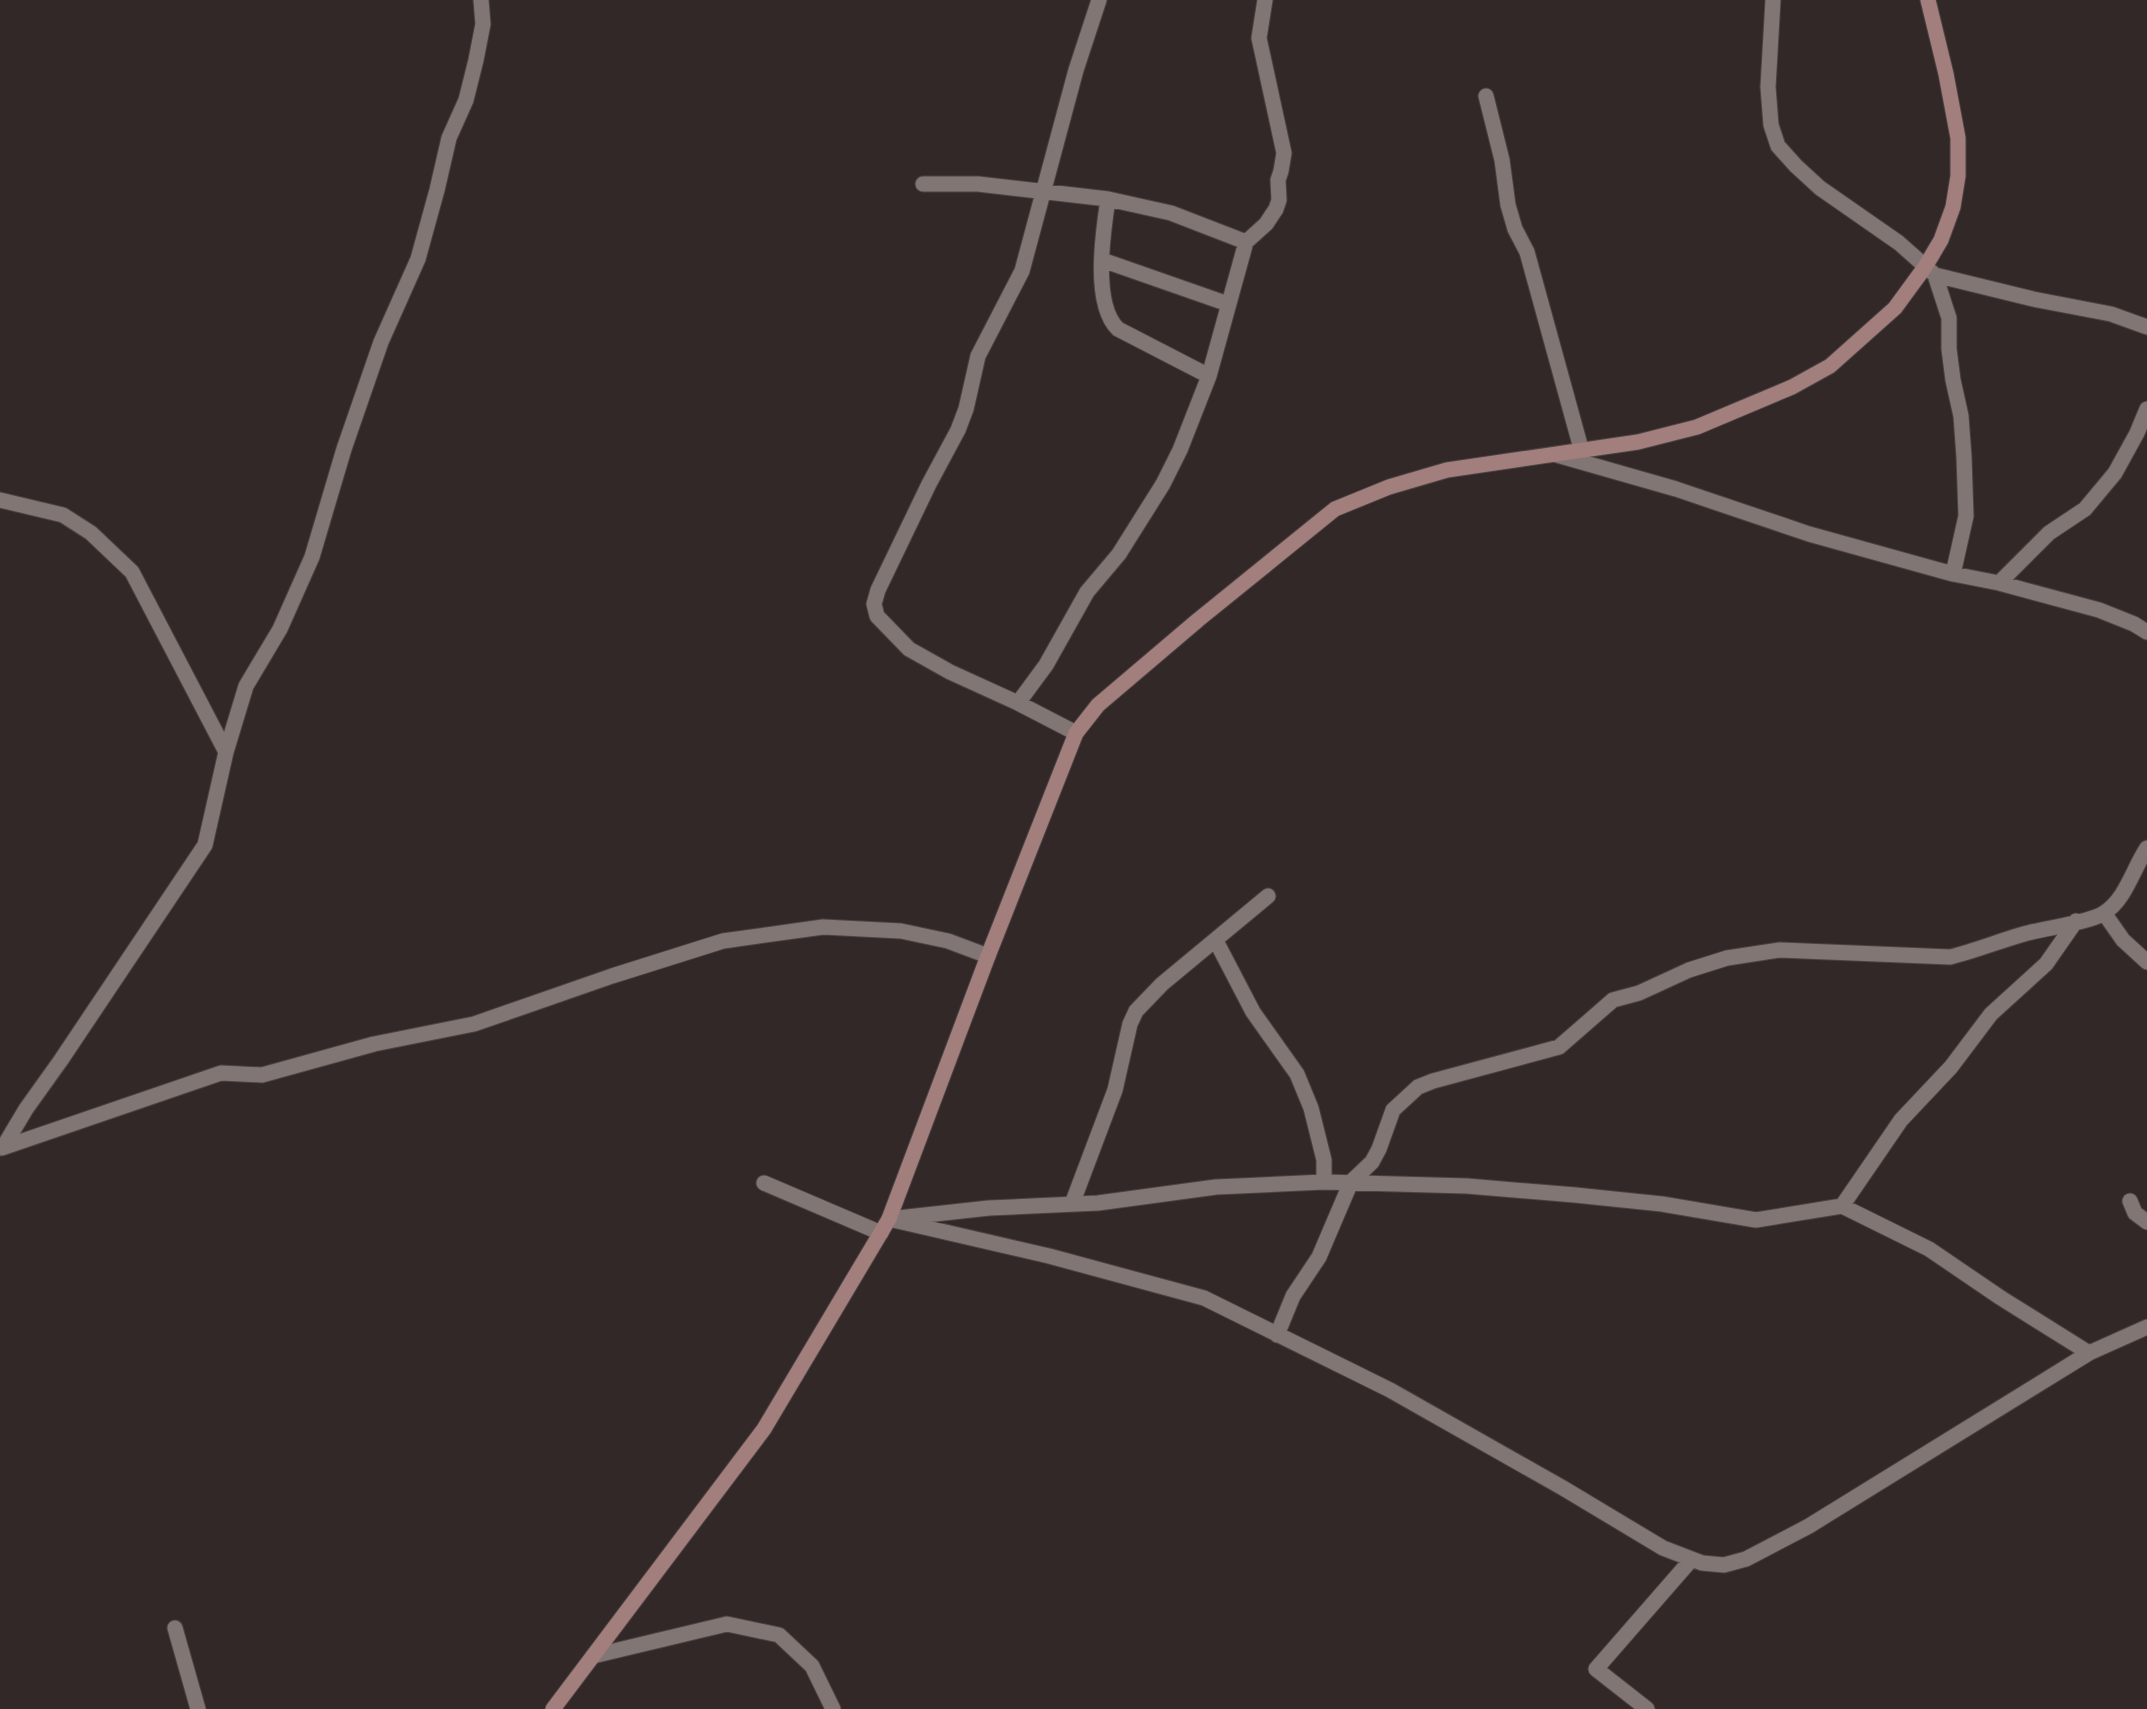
<svg xmlns="http://www.w3.org/2000/svg" width="2147" height="1709" font-family="'Crimson Pro',serif">
<style>
.lines{fill:none;stroke-linecap:round;stroke-linejoin:round}
.street-casing{stroke:#4b4342;stroke-width:17}
.secondary-casing{stroke:#4b4342;stroke-width:17}
.street{stroke:#827675;stroke-width:15}
.secondary{stroke:#a27e7c;stroke-width:15}
</style>
<rect width="100%" height="100%" fill="#322827"/>
<g class="lines">
<defs>
<path id="street" d="M1773,0l-5,87 3,38 7,21 18,20 24,22 79,55 36,32 14,43v31l4,31 8,36 3,41 2,59 -13,58
M1486,96l16,64 6,45 7,24 12,23 55,200
M923,184h55l130,15 63,14 75,29
M1108,199c-5,33 -16,105 10,130l91,47
M1102,260l126,44
M1935,275l98,24 78,15 36,13
M1557,455l119,34 133,45 144,40 46,9 100,27 35,14 13,8
M0,500l63,15 28,18 41,39 94,180
M1999,583l50,-50 36,-24 30,-36 22,-40 10,-24
M1018,703l28,-38 41,-73 32,-38 44,-70 17,-34 29,-74 37,-134 20,-18 10,-15 3,-9 -1,-20 3,-9 3,-18 -25,-115 6,-38
M1076,733l-58,-30 -68,-31 -41,-23 -32,-33 -3,-12 4,-14 51,-106 29,-54 8,-21 12,-53 44,-85 54,-201 23,-70
M2104,913l19,27 24,22
M1216,941l37,71 44,62 14,34 13,52v22
M4,1146l22,-37 35,-49 144,-215 21,-93 20,-66 34,-57 32,-72 32,-108 37,-107 37,-83 19,-69 12,-52 17,-38 10,-40 7,-36 -2,-24
M2,1148l219,-75 41,2 112,-31 100,-20 138,-48 111,-35 100,-14 78,4 47,10 40,15
M764,1183l117,50
M2130,1201l5,12 12,9
M1072,1204l43,-114 15,-66 6,-13 26,-27 106,-88
M1842,1206l59,-86 50,-53 40,-53 55,-50 30,-43
M1277,1335l16,-39 26,-39 32,-75 21,-20 7,-13 14,-39 25,-23 15,-6 126,-34 54,-47 26,-7 50,-23 38,-12 53,-8 170,7c25,-6 49,-16 74,-23 20,-6 65,-11 80,-21 22,-14 29,-44 43,-65
M2089,1353l-88,-55 -72,-49 -87,-43 -86,14 -94,-16 -87,-9 -108,-9 -143,-4 -108,5 -118,16 -109,5 -100,11 160,37 155,42 186,92 173,98 100,60 39,15 22,2 22,-6 63,-33 280,-173 58,-26
M175,1628l23,81
M593,1656l134,-32 52,11 33,31 21,43
M1647,1709l-51,-40 95,-109"/>
<path id="secondary" d="M553,1709l211,-280 125,-210 99,-263 88,-223 22,-28 100,-85 137,-111 54,-22 58,-17 191,-28 59,-15 95,-40 38,-21 65,-58 30,-41 16,-27 12,-33 5,-31v-38l-12,-64 -18,-74"/>
</defs>
<use href="#street" class="street-casing"/>
<use href="#secondary" class="secondary-casing"/>
<use href="#street" class="street"/>
<use href="#secondary" class="secondary"/>
</g>
</svg>
